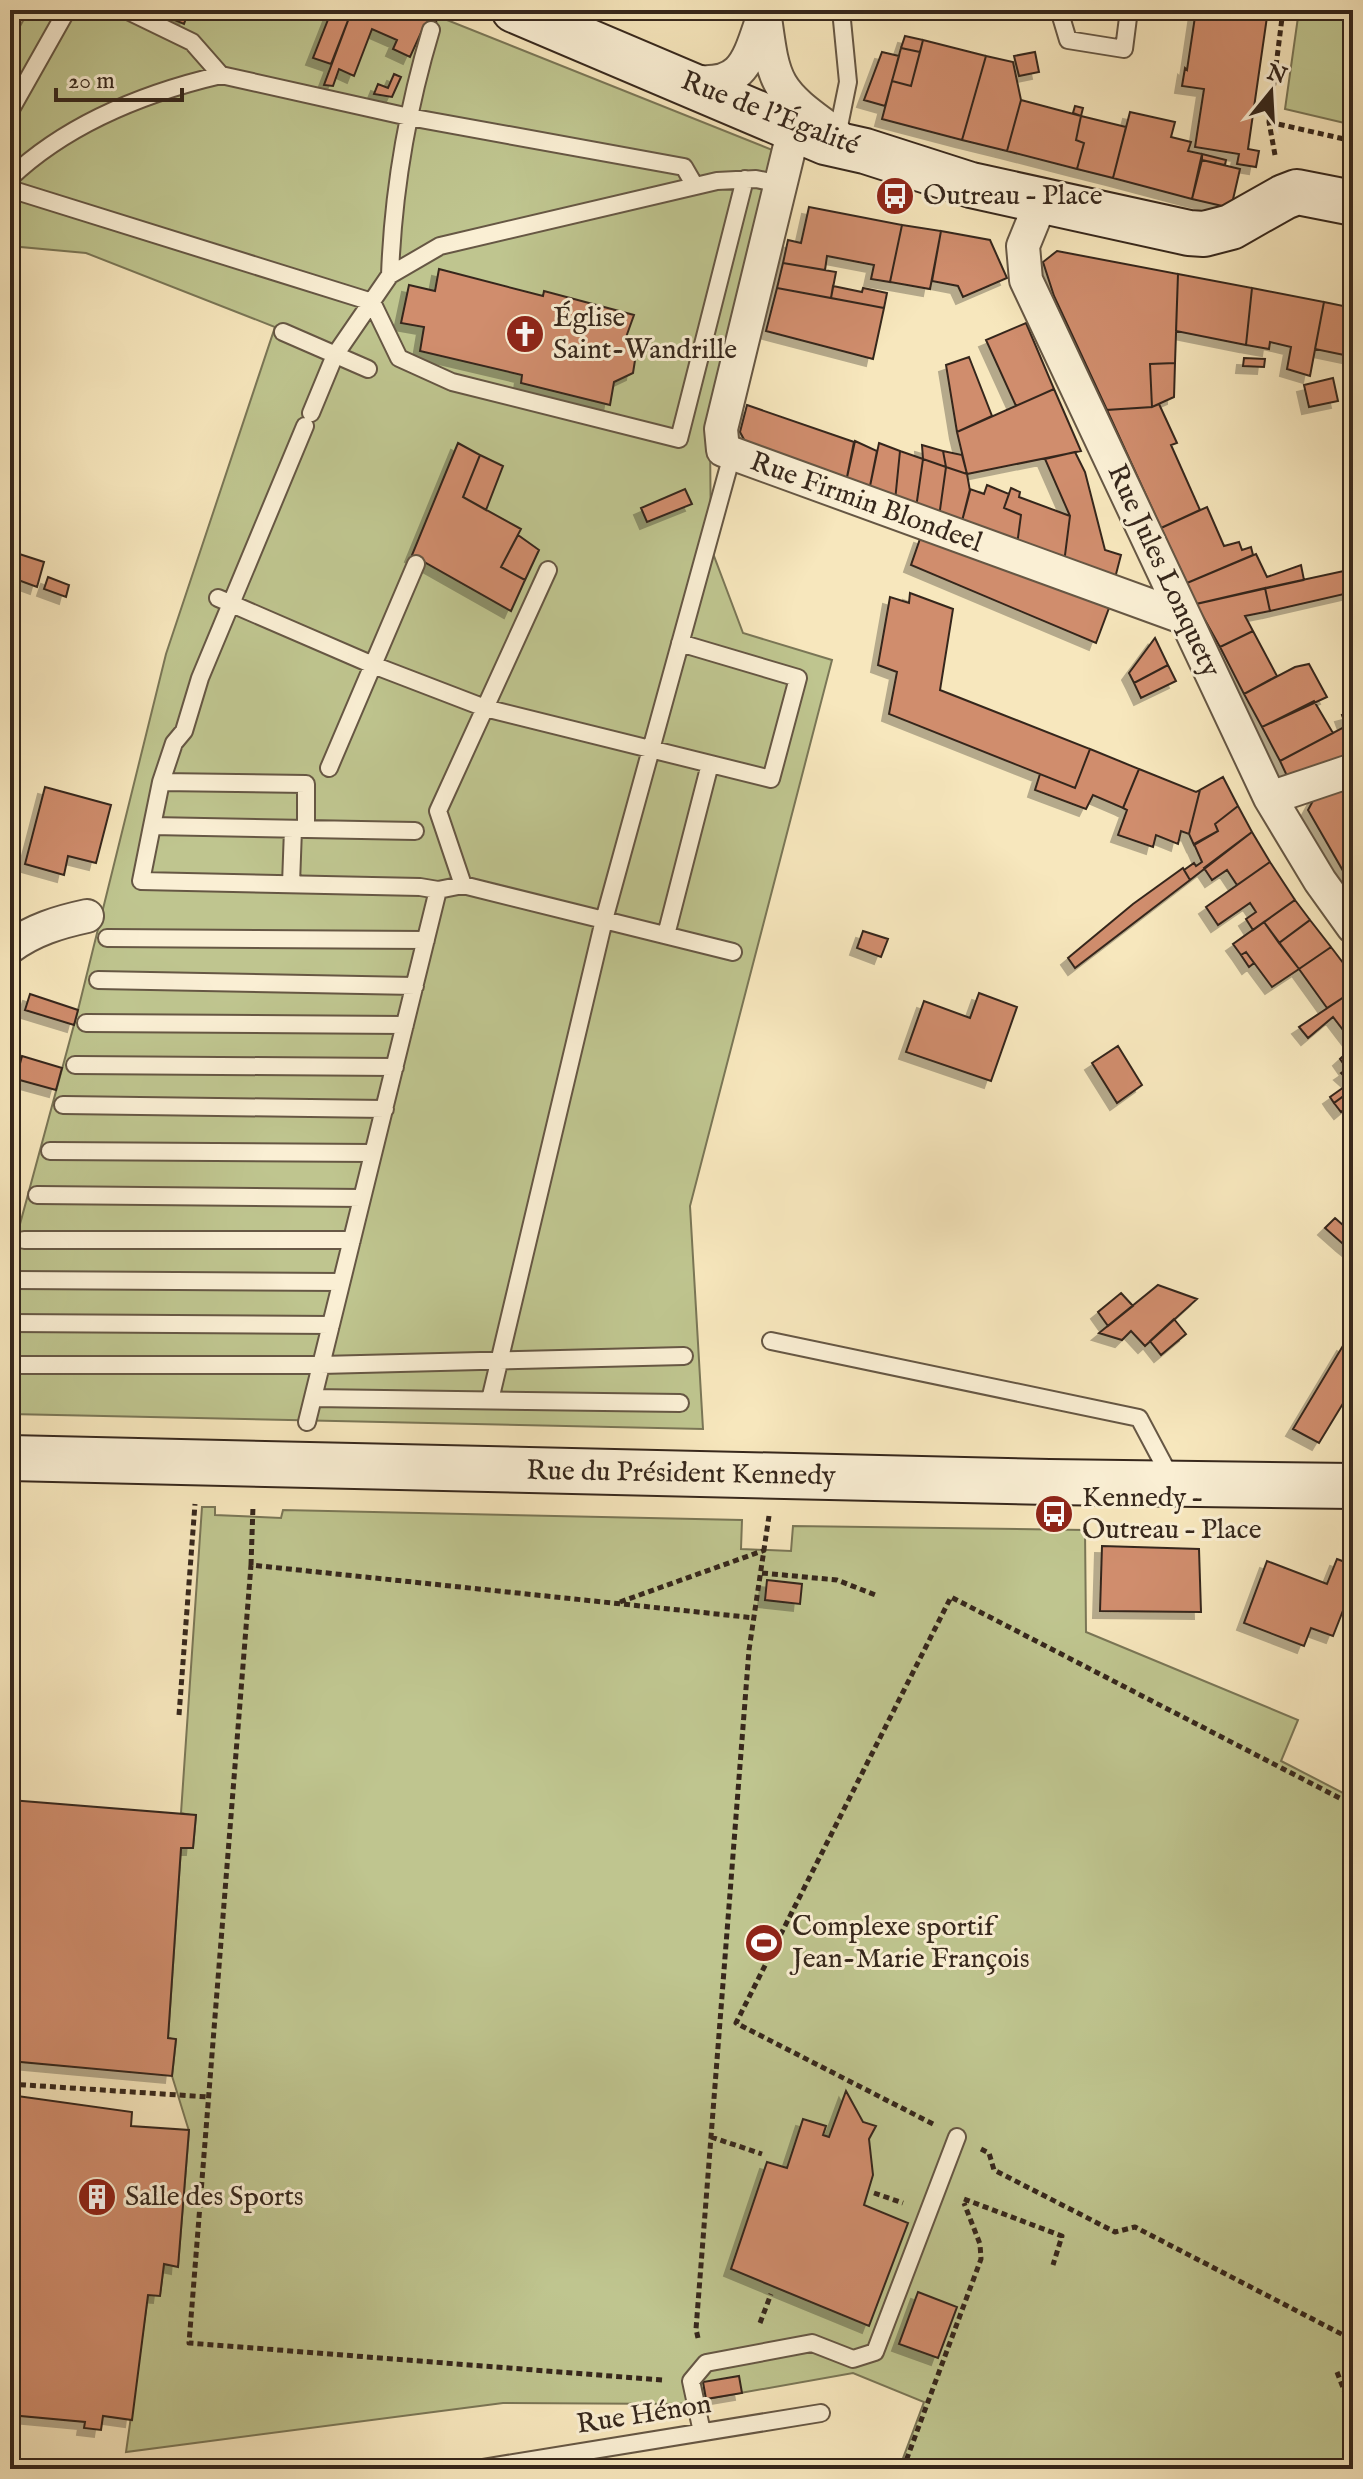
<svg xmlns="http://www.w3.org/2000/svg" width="1363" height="2479" font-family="'IM FELL English',serif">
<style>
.green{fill:#bfc58f;stroke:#7a7656;stroke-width:2}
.building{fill:#d08d6d;stroke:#36271c;stroke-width:2;filter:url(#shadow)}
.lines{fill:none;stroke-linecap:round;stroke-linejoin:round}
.lane-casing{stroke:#665744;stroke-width:20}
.street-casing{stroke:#665744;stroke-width:36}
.secondary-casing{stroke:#36271c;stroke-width:48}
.path{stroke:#36271c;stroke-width:5;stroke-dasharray:6 4;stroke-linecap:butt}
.lane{stroke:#faefd4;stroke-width:16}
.street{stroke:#faefd4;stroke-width:32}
.secondary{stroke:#faefd4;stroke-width:44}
.labels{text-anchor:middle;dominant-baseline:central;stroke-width:6;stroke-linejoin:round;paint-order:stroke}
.street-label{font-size:28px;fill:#36271c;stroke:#faefd4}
.poi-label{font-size:28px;fill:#36271c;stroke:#faefd4;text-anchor:start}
</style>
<defs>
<filter id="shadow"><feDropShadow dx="-7" dy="7" stdDeviation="0" flood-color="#0004"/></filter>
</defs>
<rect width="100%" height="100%" fill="#f7e7bd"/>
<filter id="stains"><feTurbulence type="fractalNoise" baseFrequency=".0025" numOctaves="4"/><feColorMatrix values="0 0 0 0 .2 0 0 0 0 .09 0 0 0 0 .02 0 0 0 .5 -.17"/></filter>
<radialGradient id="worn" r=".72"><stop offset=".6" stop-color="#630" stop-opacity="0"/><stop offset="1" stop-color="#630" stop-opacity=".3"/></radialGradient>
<path class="green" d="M29,10h393l358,143 -70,283 1,112 32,85 89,27 -142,546 13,223 -693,-15v-153l68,-251 88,-356 109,-327 -189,-74 -76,-7v-202z
M1299,10h54v115l-68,-16z
M202,1507h13v8l66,3 2,-8 459,10 -1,29 50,2 2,-25 292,4 1,102 212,88 -17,41 72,37v671h-454l25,-67 -71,-29 -174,31 -176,-1 -377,49 22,-157h12l4,-31 14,2 11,-135 -17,-55 4,-36 -8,-2 13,-190h12l3,-32 -15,-3z"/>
<path class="building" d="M151,10h38l-5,14z
M324,10h28l-21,54 -18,-6 18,-46z
M352,10h70l15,6 -1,7 -12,3 -14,31 -17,-8 4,-9 -25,-11 -18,47 -15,-7 -6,17 -9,-1z
M1196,10h72l-20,139 11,2 -3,16 -19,-3 2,-10 -44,-7 9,-58 -22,-3 3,-18 2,2z
M905,36l18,4 -3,12 -19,-4z
M923,40l63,16 -24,84 -80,-21 10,-38 19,5z
M901,48l19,4 -9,34 -19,-5z
M882,52l17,4 -14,50 -21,-6z
M1035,52l4,20 -20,4 -5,-20z
M986,56l27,6 8,38 -14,51 -45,-11z
M394,74l7,3 -9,20 -18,-3 4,-10 10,4z
M1021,100l60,16 -5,24 8,3 -7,26 -70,-18z
M1075,106l8,2 -2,8 -8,-3z
M1130,112l45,10 -4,15 20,5 -3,9 14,3 -10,45 -79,-21z
M1081,116l45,11 -13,51 -36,-9 7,-26 -8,-3z
M1202,154l24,6 -1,5 -23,-5z
M1202,160l38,9 -9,39 -39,-9z
M809,207l93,18 -12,57 -19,-3 3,-14 -47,-9 -2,14 -42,-7 5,-23 13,3z
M902,225l39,6 -11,58 -40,-7z
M941,231l49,9 17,38 -44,19 -5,-11 -26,-5z
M1057,251l121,23 -3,89 -25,1 2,43 -45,3 -53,-114 -11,-34z
M783,263l53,9 -5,26 -54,-10z
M439,269l104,27 1,-5 90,24 -9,25 11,14 -3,19 -19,9 -4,23 -89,-22 1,-8 -102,-24 4,-24 -23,-4 8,-38 26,6z
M1178,274l74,14 -6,57 -70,-14z
M833,286l29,6 1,-4 24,5 -3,15 -53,-10z
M777,288l107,20 -11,51 -107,-28z
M1252,288l72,14 -14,74 -23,-7 4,-22 -21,-5 -1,7 -23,-4z
M1324,302l29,6v27l-4,21 -34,-7z
M1026,323l28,66 -38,17 -30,-66z
M969,357l23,59 -35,16 -11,-67z
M1244,358l21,1 -1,8 -21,-1z
M1175,363l-1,34 -22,10 -2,-43z
M1333,378l5,23 -29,6 -5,-22z
M1054,389l27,62 -114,23 -10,-42z
M1159,404l18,39 -6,2 29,65 -39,18 -54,-118 45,-3z
M747,405l107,37 -8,40 -99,-37 -7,-13z
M855,441l22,10 -8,40 -23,-9z
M458,443l22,12 -17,42 58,32 -20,38 24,13 -14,31 -99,-56z
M879,443l21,8 -5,50 -26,-10z
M922,445l21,6 3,16 -23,-8z
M900,451l23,8 -7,49 -21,-7z
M943,451l19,4 5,19 -21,-7z
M1075,452l10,20 20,78 16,5 -6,23 -51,-15 6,-47 -25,-57z
M480,455l23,11 -17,44 -23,-13z
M923,459l23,8 -7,50 -23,-9z
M946,467l21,7 3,17 -9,34 -22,-8z
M987,485l22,9 -5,14 17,7 -4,30 -56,-20 9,-36 14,5z
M1011,488l9,4 -1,5 51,19 -6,47 -47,-18 4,-30 -17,-7z
M685,489l7,15 -45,18 -6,-14z
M1207,507l17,39 15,-4 3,8 9,-3 2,8 -66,28 -26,-55z
M518,535l21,15 -14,30 -24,-13z
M921,536l106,38 82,34 -13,35 -185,-78z
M10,551l34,11 -7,25 -27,-10z
M1256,554l11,23 34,-12 3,15 -108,24 -9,-21z
M1353,569v23l-83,19 -5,-23z
M48,577l21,8 -3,12 -22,-8z
M1265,588l5,23 -25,5 8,15 -33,16 -24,-43z
M910,593l43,16 -13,81 150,59 -15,39 -186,-74 8,-42 -19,-7 12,-68 19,6z
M1253,631l24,45 -33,18 -24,-47z
M1155,638l13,27 -34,18 -5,-10z
M1309,664l18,33 -65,30 -18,-33 51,-27z
M1168,665l8,16 -35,17 -7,-15z
M1314,701l19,32 -53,28 -18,-34z
M1353,712v12l-7,2 -4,-11z
M1346,726l7,12v23l-65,17 -8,-17z
M1090,749l49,20 -16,39 -30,-13 -7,14 -51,-19 5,-16 35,14z
M1139,769l57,23 4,-2 -11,44 -8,-3 -3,13 -22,-9 -3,12 -35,-12 9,-25 -4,-2z
M1223,777l15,29 -23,18 3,7 -24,14 -5,-11 11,-44z
M1351,784l2,3v87l-7,2 -38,-66 7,-13z
M45,787l66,18 -15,58 -28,-7 -4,19 -39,-11z
M1238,806l14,26 -62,48 -6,-10 10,-7 2,3 6,-4 -8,-18 24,-13 -3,-7z
M1252,832l18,30 -33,23 -10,-15 -15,10 -8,-12z
M1270,862l25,38 -42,30 -7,-11 10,-7 -6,-9 -32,22 -12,-18z
M1183,868l7,12 -115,88 -7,-10 65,-54z
M1295,900l15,20 -31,23 -15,-21z
M1310,920l21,27 -32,22 -20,-26z
M1264,922l35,47 -27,18 -26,-35 -5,3 -8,-11z
M863,931l25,8 -7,18 -24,-9z
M1331,947l22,29v15l-26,17 -28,-39z
M1246,952l8,11 -5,4 -8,-12z
M1353,991v52l-20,-26 -25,21 -9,-11z
M979,993l38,14 -26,74 -85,-29 18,-51 46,17z
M30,994l48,16 -4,15 -49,-15z
M1118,1046l24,39 -25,18 -25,-40z
M1353,1047v42l-19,14 -4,-6 21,-15 -10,-9 6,-4 -7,-10z
M22,1056l40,12 -6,22 -40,-11z
M1353,1089v13l-12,10 -7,-9z
M1335,1218l18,16 -10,10 -18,-16z
M1353,1235v17l-10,-8z
M1158,1285l39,14 -52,47 -14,-15 -9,9 -23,-7z
M1121,1293l12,13 -25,20 -10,-14z
M1174,1319l12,15 -25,21 -11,-14z
M1344,1344l9,5v38l-34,56 -26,-14z
M1102,1546l97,3 2,63 -101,-1z
M1337,1559l16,6v20l-20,51 -22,-8 -7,18 -60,-23 23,-62 60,23z
M767,1580l35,4 -2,20 -35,-4z
M10,1800l186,15 -3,33h-12l-13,190 8,1 -4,37 -162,-15z
M846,2091l17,31 13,4 -7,13 4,36 -9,30 44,18 -39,103 -138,-57 36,-107 20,6 16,-49 23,7 -3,9 6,2z
M10,2095l122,17 -1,14 58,4 -11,137 -14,-3 -4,32 -12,-1 -16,125 -29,-4 -2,14 -17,-2 1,-6 -75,-7z
M918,2292l39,15 -19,51 -39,-14z
M739,2376l3,17 -36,6 -3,-17z"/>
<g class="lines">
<defs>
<path id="lane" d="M126,10l66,32 29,33 188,42 275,50 11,19
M1059,10l9,30 56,9 5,-39
M10,111l57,-101
M837,136l11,-54 -7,-72
M10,178c58,-55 134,-85 211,-103
M10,189l362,113 27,56 53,24 227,57 66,-260
M390,275c3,-82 17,-165 41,-245
M283,332l85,37
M311,413l24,-58 55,-80 50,-29 277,-65 39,-2 24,5
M218,598l155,67 112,43 286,71 27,-101 -118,-35
M329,768l87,-204
M161,782l13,-39 10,-12 16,-53 105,-252
M152,826l9,-44 145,2v45
M415,831l-263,-5 -11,55 279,6 18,3
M291,884l2,-55
M463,885l-25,-74 110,-241
M666,935l44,-171
M107,938l319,2
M98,980l317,6
M86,1023l319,2
M75,1065l320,2
M63,1105l322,4
M50,1151l323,2
M37,1195l325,3
M24,1240h328
M15,1280l326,2
M10,1323l321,2
M771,1341l368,77 33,62
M10,1365h311l363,-9
M313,1398l367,5
M490,1400l114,-480 129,32
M307,1422l131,-532 25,-5 141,35 128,-465
M702,2432l-11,-51 15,-18 106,-20 41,16 22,-7 82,-215
M476,2469l345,-56"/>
<path id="street" d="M764,10c10,74 9,79 71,123
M689,81c54,8 59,-20 74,-64
M794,129l-73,300 2,21 462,168
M1041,202l-18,44 3,34 244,518 50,83 33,46
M1270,798l83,-28
M10,947c23,-17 49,-25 77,-31"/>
<path id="secondary" d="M514,10l311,132 40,9 106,34 218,48 15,1 27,-7 53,-30 13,-5 56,11
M10,1458l1039,24 304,4"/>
</defs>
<use href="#lane" class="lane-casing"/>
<use href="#street" class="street-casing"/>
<use href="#secondary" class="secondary-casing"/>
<path class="path" d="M1283,12l9,-2
M1269,122l84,19
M1275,155l-6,-33 14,-112
M251,1565l2,-59
M762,1573l75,7 41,16
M620,1602l145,-52
M179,1715l16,-211
M10,2084l199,13
M933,2124l-197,-101 215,-426 402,208
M711,2137l51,17
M981,2149l8,4 5,17 121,62 20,-5 218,113
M874,2193l29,10
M964,2199l98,37 -9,29
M760,2323l11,-29
M698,2338l-2,-9 53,-679 20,-134
M1337,2372l16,42
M662,2380l-473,-37 62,-778 504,53
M903,2469l78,-210 -1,-15 -16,-41"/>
<use href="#lane" class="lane"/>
<use href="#street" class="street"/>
<use href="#secondary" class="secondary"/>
</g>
<defs>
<symbol id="bus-disc" viewBox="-11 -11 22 22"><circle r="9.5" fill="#8f2418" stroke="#faefd4"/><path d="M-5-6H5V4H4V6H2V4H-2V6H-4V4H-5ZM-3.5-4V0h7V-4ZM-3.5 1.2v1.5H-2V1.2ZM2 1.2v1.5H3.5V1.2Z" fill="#fff"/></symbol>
<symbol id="church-disc" viewBox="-11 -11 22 22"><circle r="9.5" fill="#8f2418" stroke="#faefd4"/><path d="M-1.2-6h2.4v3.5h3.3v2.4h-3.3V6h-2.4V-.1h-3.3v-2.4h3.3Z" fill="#fff"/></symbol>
<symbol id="stadium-disc" viewBox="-11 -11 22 22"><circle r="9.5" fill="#8f2418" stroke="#faefd4"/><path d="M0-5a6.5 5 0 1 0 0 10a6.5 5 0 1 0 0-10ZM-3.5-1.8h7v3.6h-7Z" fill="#fff"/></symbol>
<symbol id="building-disc" viewBox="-11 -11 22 22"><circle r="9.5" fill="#8f2418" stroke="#faefd4"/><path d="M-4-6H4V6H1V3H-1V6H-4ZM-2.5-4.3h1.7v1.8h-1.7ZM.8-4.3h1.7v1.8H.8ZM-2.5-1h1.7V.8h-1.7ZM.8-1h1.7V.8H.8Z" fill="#fff"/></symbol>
</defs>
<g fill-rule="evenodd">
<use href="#bus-disc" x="873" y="174" width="44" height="44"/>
<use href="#church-disc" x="503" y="312" width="44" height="44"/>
<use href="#bus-disc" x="1032" y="1492" width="44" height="44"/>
<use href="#stadium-disc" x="742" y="1921" width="44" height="44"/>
<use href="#building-disc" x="75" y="2175" width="44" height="44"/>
</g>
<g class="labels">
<g class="street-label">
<text transform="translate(770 114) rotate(21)">Rue de l'Égalité</text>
<text transform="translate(866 503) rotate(20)">Rue Firmin Blondeel</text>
<text transform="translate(1163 571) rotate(65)">Rue Jules Lonquety</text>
<text transform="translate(681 1474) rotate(1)">Rue du Président Kennedy</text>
<text transform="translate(644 2415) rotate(-9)">Rue Hénon</text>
</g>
<g class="poi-label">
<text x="923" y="196">Outreau – Place</text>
<text x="553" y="318">Église<tspan x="553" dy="32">Saint-Wandrille</tspan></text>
<text x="1082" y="1498">Kennedy –<tspan x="1082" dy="32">Outreau – Place</tspan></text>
<text x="792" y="1927">Complexe sportif<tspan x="792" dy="32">Jean-Marie François</tspan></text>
<text x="125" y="2197">Salle des Sports</text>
</g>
</g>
<rect width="1363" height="2479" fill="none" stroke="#f7e7bd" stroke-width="40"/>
<rect x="12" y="12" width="1339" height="2455" fill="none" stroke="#36271c" stroke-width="4"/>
<rect x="20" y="20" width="1323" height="2439" fill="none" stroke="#36271c" stroke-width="2"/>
<g transform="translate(1271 92) rotate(18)" stroke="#faefd4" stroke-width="6" paint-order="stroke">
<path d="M0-6L14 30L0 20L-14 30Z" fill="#36271c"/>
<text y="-12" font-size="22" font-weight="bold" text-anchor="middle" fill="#36271c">N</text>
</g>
<path d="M56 88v12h126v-12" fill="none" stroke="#36271c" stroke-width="4"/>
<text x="68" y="88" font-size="24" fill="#36271c" stroke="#faefd4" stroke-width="6" paint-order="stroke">20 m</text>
<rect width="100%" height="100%" filter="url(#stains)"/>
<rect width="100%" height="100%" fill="url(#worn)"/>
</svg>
